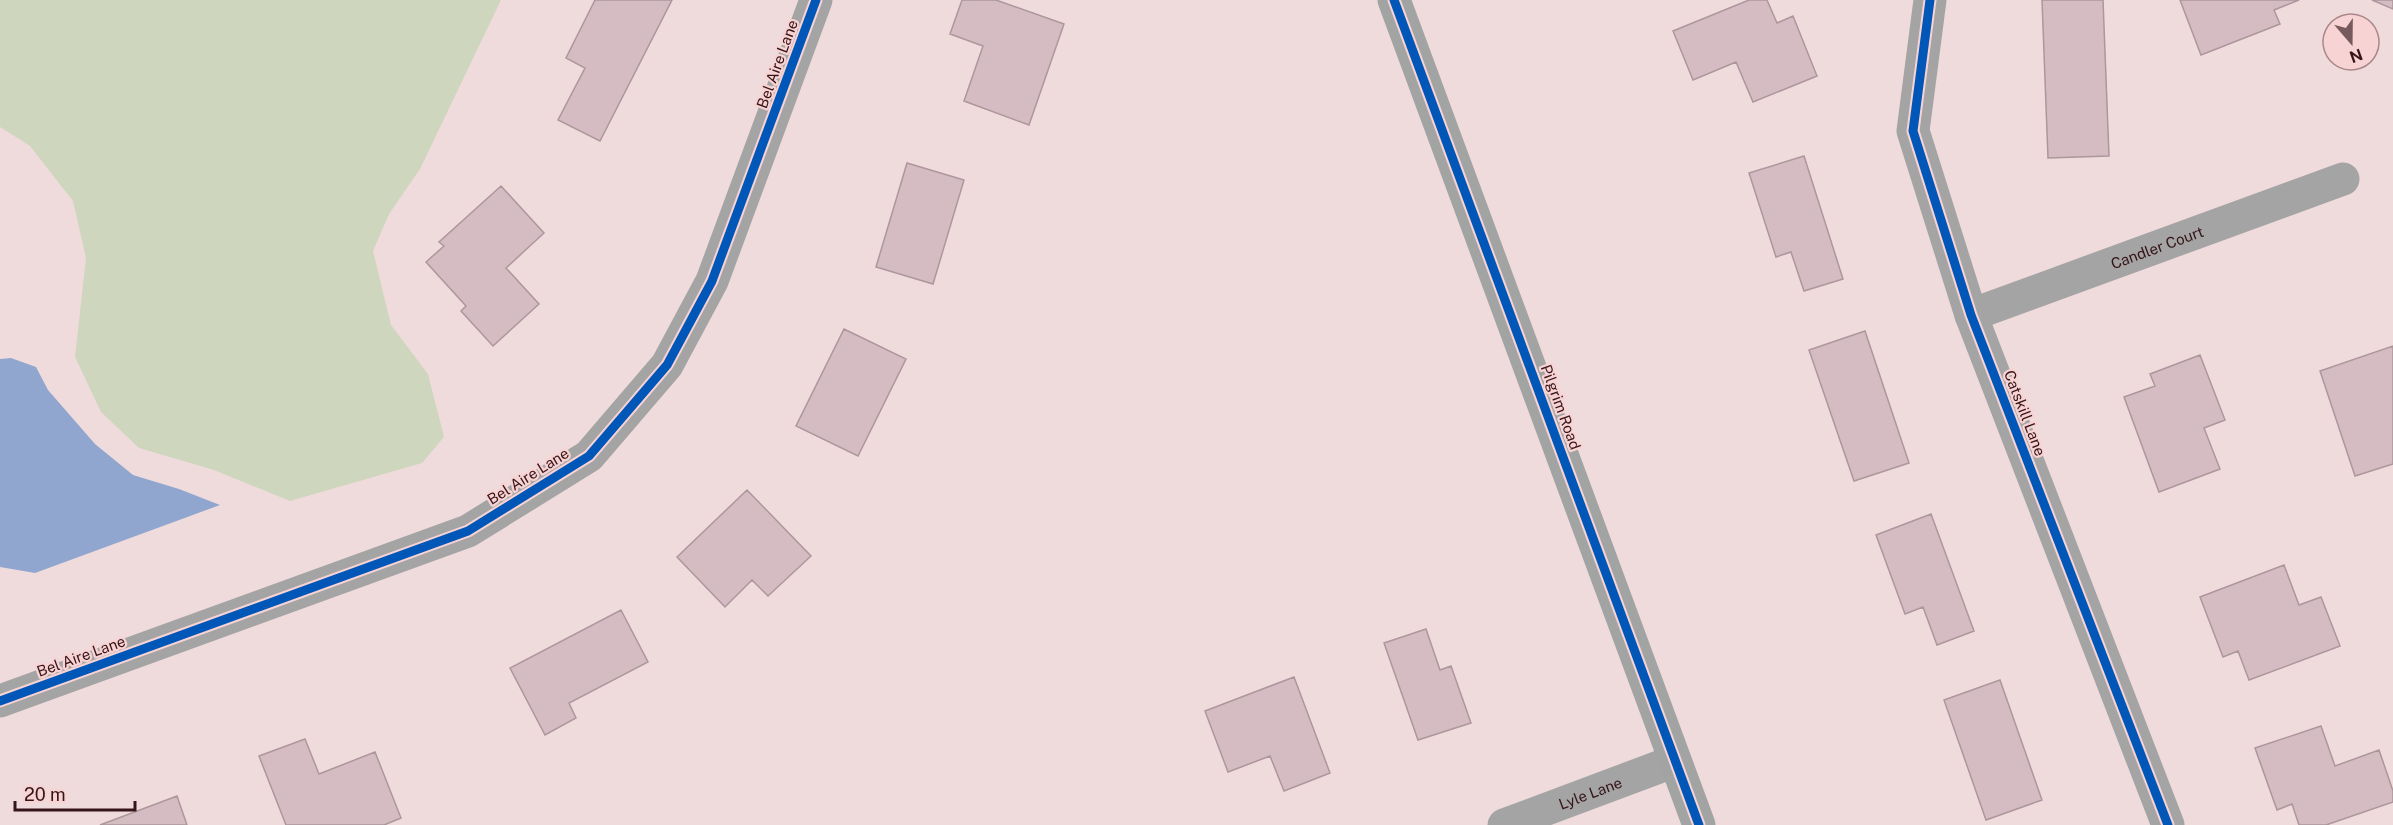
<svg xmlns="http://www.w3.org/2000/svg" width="2393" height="825" font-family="'Public Sans',sans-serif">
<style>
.green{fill:#ced6bd}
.water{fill:#90a6cf}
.building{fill:#d5bcc2;stroke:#ad969c;stroke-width:1.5}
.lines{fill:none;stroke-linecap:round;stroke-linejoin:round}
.street{stroke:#a4a4a5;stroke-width:33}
.secondary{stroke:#a2a3a3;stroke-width:33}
.cycleway-casing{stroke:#f8d3d4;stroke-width:13}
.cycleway{stroke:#0057b8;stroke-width:9}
.labels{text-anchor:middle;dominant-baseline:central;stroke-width:4.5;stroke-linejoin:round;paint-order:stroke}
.street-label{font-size:15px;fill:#361518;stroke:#f8d3d4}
</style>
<rect width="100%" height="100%" fill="#f0dbdc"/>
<path class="green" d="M0,0h501l-81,169 -31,45 -16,37 18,74 37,49 16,63 -22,26 -132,38 -76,-31 -75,-22 -38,-36 -26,-55 11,-99 -13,-57 -43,-55 -30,-19z"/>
<path class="water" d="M11,358l25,9 12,23 47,54 38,31 46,14 41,16 -185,68 -35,-6v-208z"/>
<path class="building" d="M595,0h77l-72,141 -42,-21 27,-52 -19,-10z
M962,0h34l68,24 -35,101 -65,-24 19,-55 -33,-12z
M1749,0h18l10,23 16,-7 24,60 -64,26 -17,-40 -43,18 -20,-49z
M2042,0h61l6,156 -61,2z
M2180,0h119l-25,10 6,14 -79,31z
M2372,0h21v9z
M1804,156l39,123 -39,12 -13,-39 -15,5 -27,-84z
M907,163l57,17 -31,104 -57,-17z
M501,186l43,47 -38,35 33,36 -46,42 -32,-35 5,-5 -40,-44 18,-16 -5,-4z
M844,329l62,30 -48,97 -62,-30z
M1865,331l44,132 -55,18 -45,-131z
M2393,346v118l-38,12 -35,-105z
M2200,355l25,65 -21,8 16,41 -61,23 -35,-95 31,-11 -5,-12z
M747,490l64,66 -43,40 -16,-16 -27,27 -48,-50z
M1931,514l43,117 -37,14 -14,-38 -18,7 -29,-79z
M2284,565l15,40 22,-8 19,49 -91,34 -11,-29 -15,6 -23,-60z
M621,610l27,52 -79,41 7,15 -31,17 -35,-67z
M1426,629l14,41 11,-4 20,57 -53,17 -34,-97z
M1294,677l36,96 -46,18 -14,-35 -42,16 -23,-61z
M2000,680l42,120 -56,20 -42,-120z
M2321,726l14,40 44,-16 14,41v11l-67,23h-27l-7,-21 -15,6 -22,-62z
M305,739l14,35 56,-22 26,66 -17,7h-98l-27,-69z
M177,796l10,29h-87z"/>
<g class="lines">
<g class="street">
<path d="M1930,0l-17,131 58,184 197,510"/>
<path id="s1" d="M1971,315l372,-136"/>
<path d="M0,701l468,-170 121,-75 78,-91 45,-84 104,-281"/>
<path id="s2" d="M1504,825l171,-64"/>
</g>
<path class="secondary" d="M1394,0l305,825"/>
<defs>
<path id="cycleway" d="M1394,0l305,825
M1930,0l-17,131 58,184 197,510
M0,701l468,-170 121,-75 78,-91 45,-84 104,-281"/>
</defs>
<use href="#cycleway" class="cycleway-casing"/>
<use href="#cycleway" class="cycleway"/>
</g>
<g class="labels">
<g class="street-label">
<text transform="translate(777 64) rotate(-70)">Bel Aire Lane</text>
<text stroke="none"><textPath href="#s1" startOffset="198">Candler Court</textPath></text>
<text transform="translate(1561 407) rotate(70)">Pilgrim Road</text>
<text transform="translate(2025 413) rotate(69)">Catskill Lane</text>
<text transform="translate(528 476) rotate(-32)">Bel Aire Lane</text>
<text transform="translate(81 656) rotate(-20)">Bel Aire Lane</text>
<text stroke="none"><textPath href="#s2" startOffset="92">Lyle Lane</textPath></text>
</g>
</g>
<g transform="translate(2351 42) rotate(160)"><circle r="28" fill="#f8d3d4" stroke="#aa8789" stroke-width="1.5"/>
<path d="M0-4.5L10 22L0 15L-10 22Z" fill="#775a5d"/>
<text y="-9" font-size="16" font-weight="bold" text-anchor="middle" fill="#361518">N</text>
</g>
<path d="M15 801v9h120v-9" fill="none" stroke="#361518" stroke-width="3"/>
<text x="24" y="801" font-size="18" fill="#361518" stroke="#f8d3d4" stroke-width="4.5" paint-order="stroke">20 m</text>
</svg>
